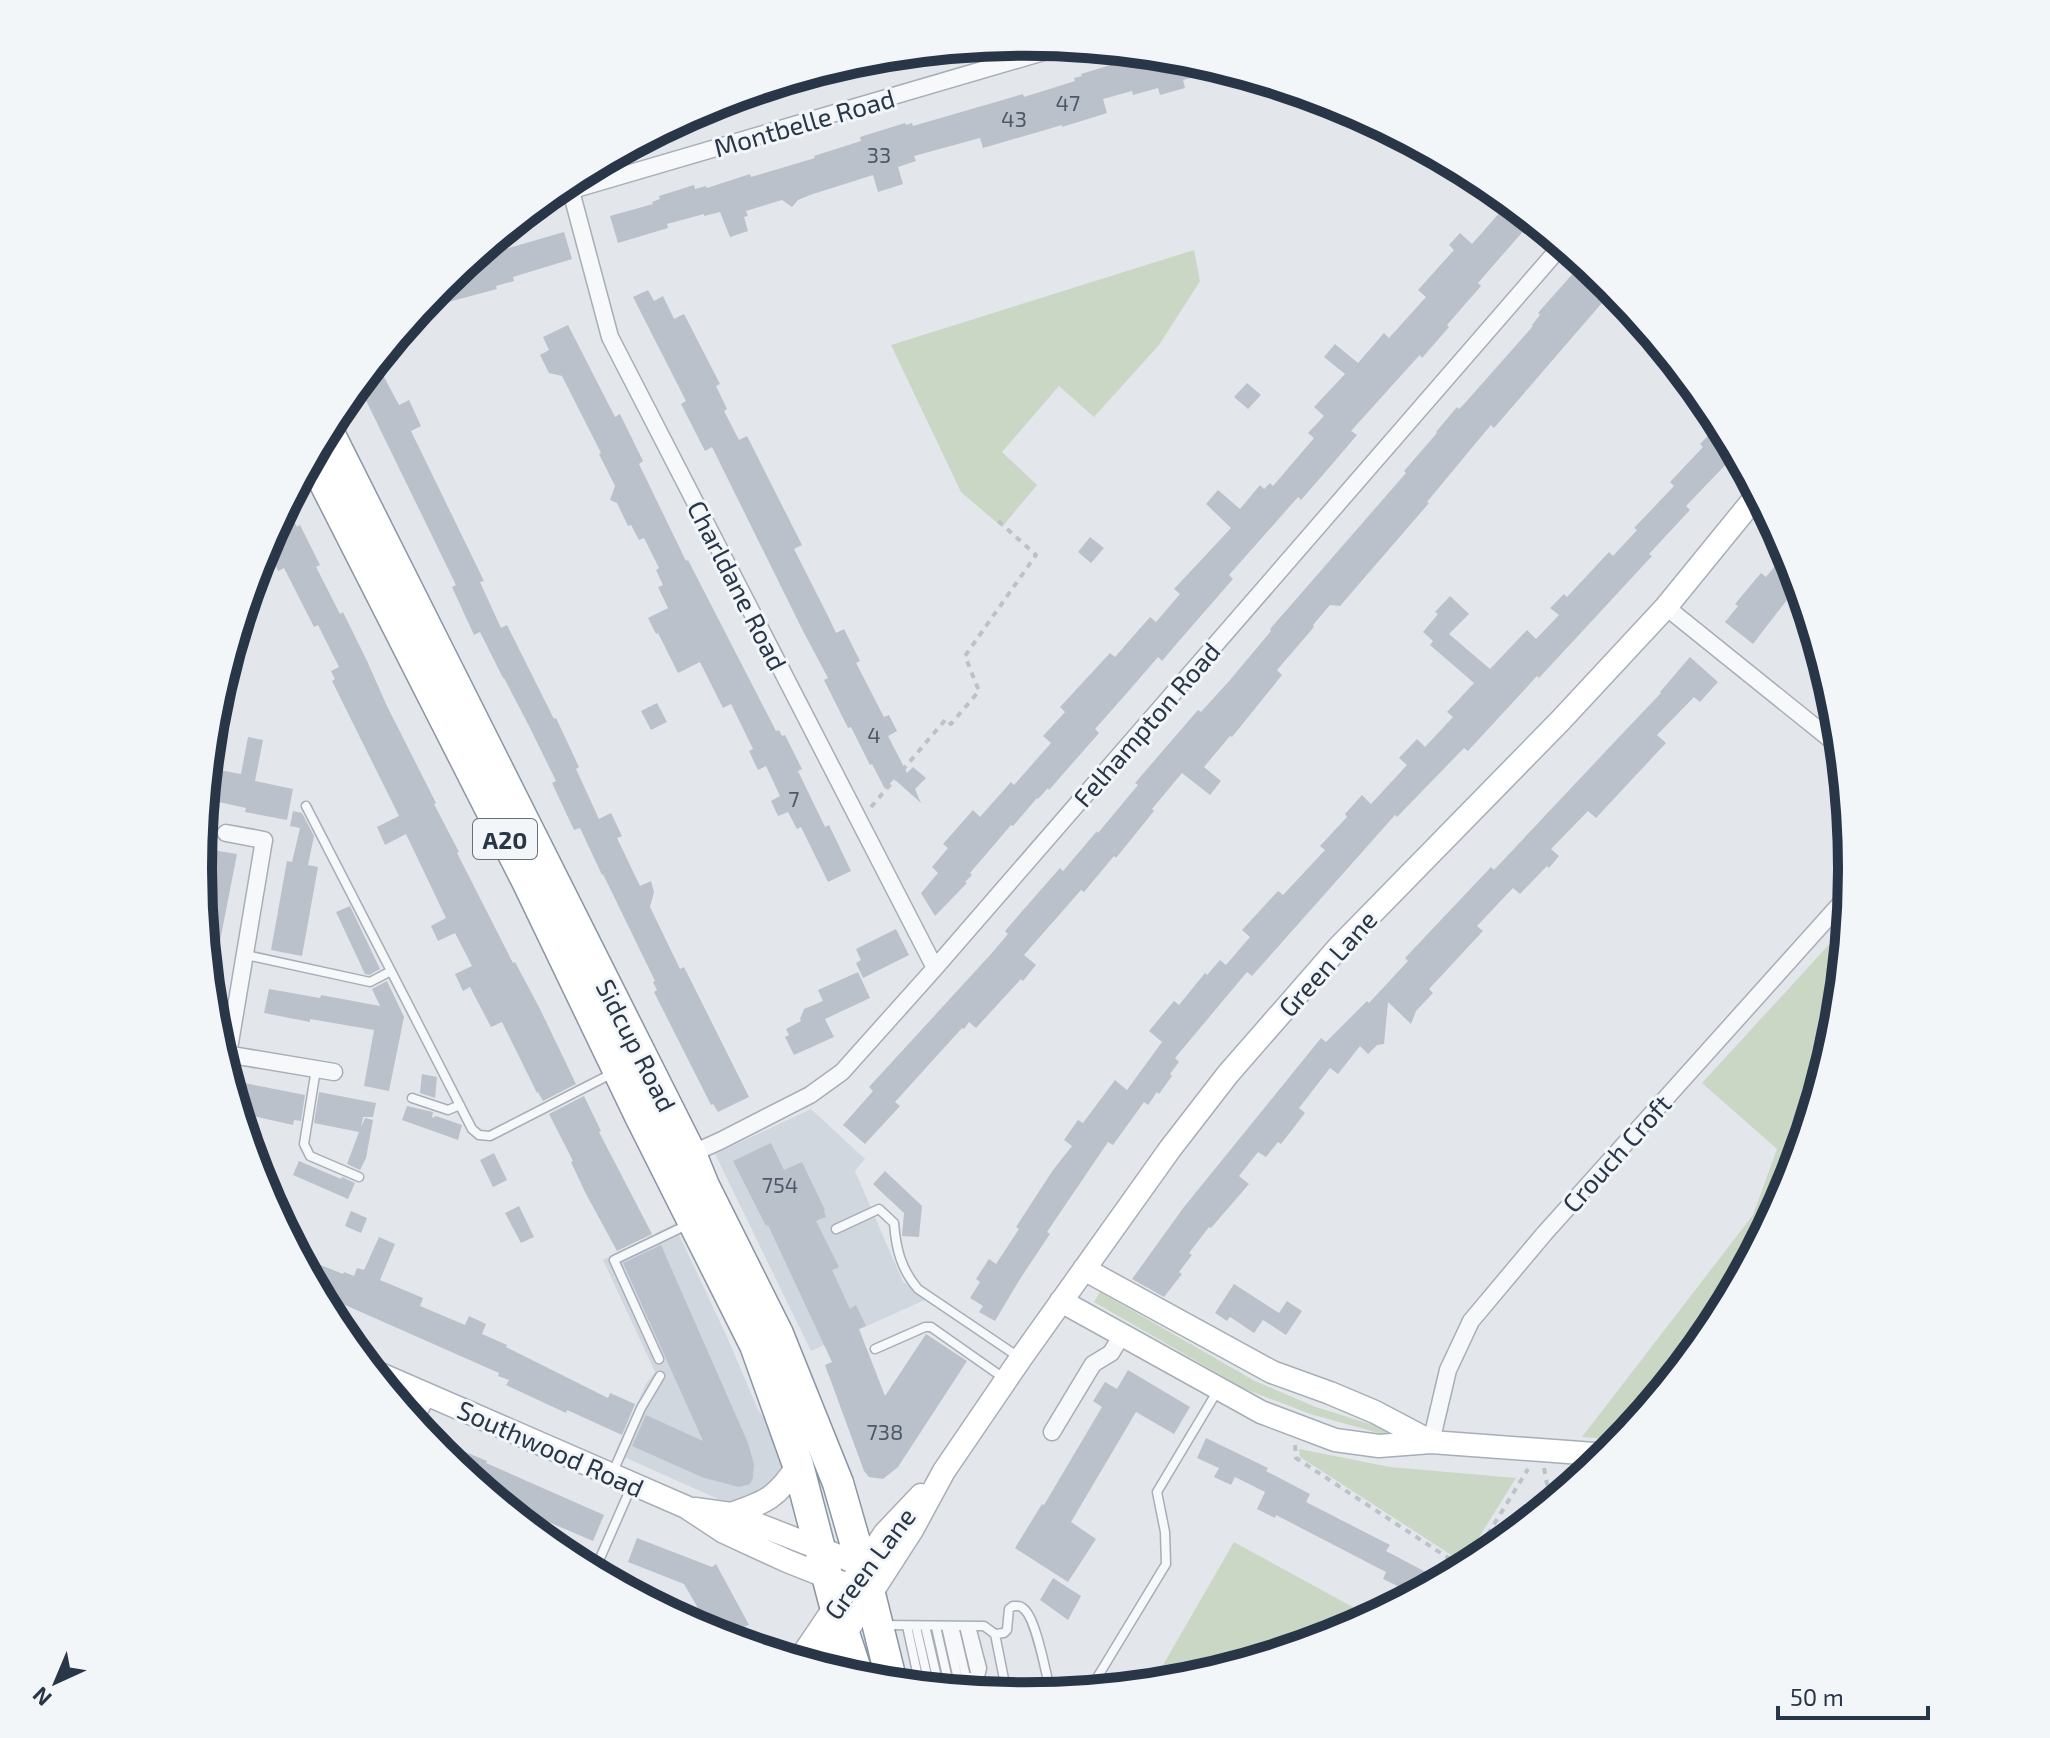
<svg xmlns="http://www.w3.org/2000/svg" width="2050" height="1738" font-family="'Exo 2',sans-serif">
<style>
.built{fill:#d1d7df}
.green{fill:#cad7c4}
.building{fill:#bac1cb}
.lines{fill:none;stroke-linecap:round;stroke-linejoin:round}
.lane-casing{stroke:#a7aeb7;stroke-width:11}
.street-casing{stroke:#a7aeb7;stroke-width:19}
.secondary-casing{stroke:#a7aeb7;stroke-width:25}
.highway-casing{stroke:#8996a4;stroke-width:33}
.path{stroke:#bdc2c8;stroke-width:4;stroke-dasharray:6 6;stroke-linecap:butt}
.lane{stroke:#f7f8fa;stroke-width:8}
.street{stroke:#f7f8fa;stroke-width:16}
.secondary{stroke:#fff;stroke-width:22}
.highway{stroke:#fff;stroke-width:30}
.labels{text-anchor:middle;dominant-baseline:central;stroke-width:6;stroke-linejoin:round;paint-order:stroke}
.number-label{font-size:22px;fill:#4d5968}
.shield{fill:#f3f6f9;stroke:#66707c;stroke-width:2}
.shield-label{font-size:24px;font-weight:bold;fill:#293647}
.street-label{font-size:26px;fill:#293647;stroke:#f3f6f9}
.rim{fill:none;stroke:#293647;stroke-width:10}
</style>
<rect width="100%" height="100%" fill="#e3e7ec"/>
<path class="built" d="M811,1109l54,50 -10,12 48,111 24,17 -116,52 -96,-197z
M674,1224l54,115 30,71 11,13 10,27 2,17 -2,12 -34,23 -18,1 -112,-50 31,-69 9,-12 -52,-112z"/>
<path class="green" d="M1194,250l6,31 -41,64 -65,72 -35,-31 -57,66 35,33 -35,42 -41,-35 -70,-147z
M1846,926l-10,105 -47,155 -77,143 -91,111 -39,-3 171,-222 24,-66 -75,-66z
M1100,1292l155,89 61,26 73,23 -3,5 -76,-21 -65,-25 -151,-87z
M1299,1449l91,18 126,11 -48,77 -4,4 -5,1 -159,-103z
M1234,1542l137,75 -30,16 -155,47 -34,4z"/>
<path class="building" d="M1161,55l26,3 35,11 -39,11 2,8 -25,7 -2,-7 -25,7 -1,-4 -29,8 4,14 -45,14v-2l-79,23 -3,-10 -66,18 2,5 -18,6 5,17 -25,8 -5,-17 -63,20 -12,5 -6,7 -10,-7 -36,11 2,5 -4,1 4,14 -18,6 -10,-25 -16,4v-2l-37,10 1,4 -50,15 -8,-27 43,-12 -1,-2 8,-3 -1,-3 35,-11 1,4 11,-3 1,2 43,-14 1,3 64,-19 -1,-2 47,-15 -1,-4 45,-14 1,2 6,-2 1,3 110,-32 1,3 51,-16 -1,-3 8,-2 -1,-2 36,-11 1,3 6,-1v2z
M1509,202l23,19 -54,62 3,3 -34,39 2,2 -27,31 -2,-3 -4,4 -65,72 6,4 -29,34 -27,31 -3,-3 -38,43 -31,35 4,4 -54,62 -17,20 -4,-4 -32,37 -31,35 4,4 -50,57 -1,-2 -10,11 -1,-1 -24,28 -2,-1 -41,48 2,2 -7,7 2,1 -32,33 -14,-23 17,-20 -6,-6 16,-19 -5,-4 30,-34 7,7 31,-35 3,3 37,-42 -8,-7 22,-24 -5,-5 50,-54 5,4 35,-40 6,5 24,-28 -6,-5 57,-61 -25,-24 12,-14 22,19 20,-24 4,4 6,-6 3,3 41,-48 -6,-5 16,-17 -10,-9 31,-33 -21,-17 11,-13 23,19 26,-30 5,5 37,-41 -8,-7 36,-40 -5,-5 11,-12 12,11z
M564,232l8,27 -59,18 1,4 -18,5 1,3 -60,16 -4,-12 8,-9 38,-32 25,-7 1,4z
M1583,262l31,27 -120,139 -3,-3 -16,19 -48,58 2,1 -89,103 -10,-1 -17,20 1,2 -37,43 5,5 -50,62 -2,-1 -26,31 17,14 -11,14 -28,-22 -30,36 2,2 -38,47 -2,-2 -30,36 -3,-2 -57,65 12,10 -13,16 -2,-2 -45,49 -7,-6 -5,7 -2,-1 -67,74 5,4 -35,38 -22,-19 30,-34 -4,-4 122,-133 17,-20 -3,-3 26,-30 29,-33 3,3 34,-40 1,2 40,-48 -3,-2 63,-73 3,2 29,-32 41,-49 -1,-2 136,-156 -2,-2 33,-38 -1,-1 21,-25 2,2 6,-6 68,-77 -1,-1 8,-10 -2,-2z
M648,290l6,11 9,-5 11,23 10,-5 36,70 -4,2 11,23 -3,2 15,29 8,-4 55,109 -8,4 35,69 7,15 8,-4 16,32 -4,2 28,54 5,-2 8,16 -9,5 19,37 6,-6 13,11 -11,11 6,14 -27,-24 -9,10 -13,-25 -2,1 -19,-38 -3,1 -24,-48 4,-2 -25,-47 -91,-184 -7,4 -24,-47 5,-3 -53,-104z
M568,325l47,92 5,-3 23,47 -4,3 47,97 2,-1 88,171 3,-1 3,6 3,-1 17,34 -4,2 27,56 4,-2 22,46 -23,11 -27,-55 -4,2 -9,-17 -10,4 -7,-15 9,-5 -14,-30 -8,4 -9,-19 4,-2 -22,-45 -8,4 -23,-46 -22,11 -20,-40 -2,1 -8,-16 20,-10 -10,-21 5,-2 -7,-15 3,-2 -15,-30 -5,2 -8,-15 -3,1 -11,-23 -7,-3 5,-14 -16,-32 2,-1 -39,-77 -13,-3 -9,-18 9,-5 -6,-13z
M376,362l23,43 10,-5 12,26 -10,5 73,150 -4,1 21,46 6,-3 47,94 2,-1 23,49 -3,2 23,50 12,-6 11,23 -5,2 23,48 11,-5 3,11 -4,15 30,62 4,-2 65,130 -31,15 -5,-8 -2,1 -57,-113 3,-2 -4,-8 2,-1 -52,-107 -1,1 -22,-47 -6,2 -22,-47 4,-2 -27,-55 -25,-48h-1l-23,-46 -6,3 -22,-48 4,-2 -98,-201z
M1247,383l14,12 -13,14 -14,-12z
M1720,423l16,31 -50,52 4,4 -41,44 3,2 -113,122 -2,-2 -69,75 -4,-3 -67,69 -2,-2 -143,161 -5,-4 -72,86 4,4 -9,12 2,2 -13,18 -2,-2 -9,13 -4,-3 -31,43 -5,-3 -61,90 3,2 -30,45 -25,42 -16,-9 4,-6 -13,-8 10,-16 -4,-3 13,-20 7,5 23,-35 -3,-2 37,-57 19,-24 -8,-6 14,-20 5,3 32,-43 12,10 35,-48 -13,-11 25,-30 5,4 26,-32 2,2 13,-15 6,5 24,-28 -8,-7 36,-39 5,4 42,-45 -5,-4 27,-29 -2,-3 17,-19 9,9 36,-39 -8,-7 18,-19 8,8 28,-30 -6,-5 27,-29 -44,-38 3,-4 -10,-9 15,-18 -3,-2 15,-16 19,18 -20,20 41,35 37,-39 9,9 23,-24 -9,-7 14,-14 3,3 42,-45 4,4 24,-26 -3,-2 40,-42 -4,-4 33,-35 -3,-3z
M286,505l11,22 3,-2 20,40 -4,2 24,47 3,-2 24,49 20,45 49,97 -2,1 25,48 -2,1 56,110 2,-1 25,47 36,75 -33,17 -5,-9 -1,1 -35,-71 -11,5 -21,-40 -7,4 -8,-17 17,-8 -17,-33 -17,8 -7,-15 15,-8 -40,-84 -21,11 -8,-18 22,-11 -67,-135 3,-2 -4,-8 8,-4 -21,-42 -4,2 -30,-59 -6,3 -13,-27z
M1090,537l14,11 -13,15 -13,-11z
M1788,550l11,34 -46,60 -28,-22 13,-16 -3,-2 26,-31 5,4z
M1690,657l28,25 -18,20 -6,-5 -37,38 9,8 -70,75 -8,-7 -37,38 8,7 -10,12 -2,-2 -27,28 -7,-6 -36,38 6,5 -54,58 4,4 -17,18 -5,13 -23,-22 -4,42 -7,1 -9,9 -8,-8 -22,28 -8,-6 -31,40 6,5 -24,31 -3,-2 -12,15 -8,-5 -19,24 10,8 -38,44 -2,-1 -20,26 3,2 -13,17 3,2 -18,23 -32,-18 52,-72 137,-169 5,4 41,-41 2,2 39,-42 -3,-3 86,-91 3,3 127,-135 40,-42 -1,-1z
M657,703l10,19 -16,8 -10,-19z
M248,737l15,3 -8,41 38,8 -6,31 -42,-8 1,-4 -41,-9 3,-31 33,6z
M293,811l9,2 12,23 -6,29 10,2 -16,89 -31,-6 16,-89 5,1 8,-34 -10,-2z
M206,849l31,5 -24,123h-4l-10,-93z
M350,906l30,63 -11,6 -4,-1 -29,-62z
M896,929l13,26 -46,23 -7,-15 5,-3 -5,-11z
M858,972l12,26 -45,21 9,18 -40,18 -9,-18 4,-2 -3,-6 15,-8 -1,-2 4,-10 19,-8 -5,-11z
M387,981l17,36 -15,74 -25,-5 10,-56 -64,-11v3l-46,-9 5,-24 51,9 1,-3 59,11 -8,-17z
M422,1074l15,3 -2,21 -15,-5z
M229,1080l76,15 -4,26 -7,-1 -1,5 -45,-10 1,-5 -12,-2z
M319,1092l57,11 -3,14h-10l-2,10 4,-9 8,2 -7,38 -6,12 -13,-6 12,-32 -45,-9z
M584,1096l17,35 -2,1 53,102 -35,17 -32,-59 -14,-30 2,-1 -24,-47z
M407,1106l26,6 -1,6 4,-2 26,9 -4,15 -56,-20z
M771,1143l13,27 18,-8 23,48 -1,1 2,6 -10,4 23,46 -7,3 18,39 6,-4 10,21 -7,3 26,67 41,-62 41,27 -69,106 -15,12 -14,-2 -5,-6 -39,-106 7,-3 -64,-137 -2,1 -33,-65z
M494,1153l13,27 -14,7 -13,-27z
M299,1161l42,18 1,-2 13,6 -7,16 -55,-24z
M885,1171l37,35 -3,31 -17,-1 2,-23 -31,-29z
M519,1206l15,31 -13,6 -16,-30z
M351,1211l16,7 -6,15 -16,-7z
M379,1237l16,7 -15,36 43,18 -3,8 45,19 4,-9 17,8 -4,10 25,11 -1,2 102,51 2,-5 25,11 -13,31 -55,-25 -1,3 -60,-28 3,-5 -11,-4 1,-3 -181,-80 -20,-37 45,18 1,-2 10,4 3,-8 7,2z
M661,1245l87,198 6,21 -1,14 -3,6 -11,3 -35,-9 -72,-32 14,-31 57,26 -80,-178z
M1234,1284l45,29 8,-12 15,10 -16,24 -23,-15 -9,13 -24,-16 -3,4 -12,-8z
M1128,1370l62,37 -16,27 -38,-22 -65,110 25,17 -28,43 -53,-34 27,-44 2,1 58,-98 -9,-6 12,-19 12,7z
M425,1435l62,26 -1,2 118,52 -11,26 -98,-42 -12,-10 1,-4 -13,-6 -31,-26z
M1206,1438l62,30 -2,3 44,23 -4,8 84,43 -4,6 55,29 -27,14 -31,-15 3,-7 -110,-57 -1,3 -18,-9 8,-17 -30,-15 -4,8 -17,-8 5,-9 -22,-10z
M637,1538l75,29 4,-3 33,61 -16,6 -1,9 -19,-6 -29,-50 -56,-22z
M1053,1578l28,18 -13,24 -28,-20z"/>
<g class="lines">
<defs>
<path id="lane" d="M306,806l85,165
M246,955l124,27 21,-11 81,158 7,6 11,1 123,-63
M316,1069l-12,75 6,12 49,21
M412,1098l36,12 12,-5
M836,1229l43,-20 15,14c2,26 7,46 24,66l102,69
M875,1349l50,-22h6l74,52
M659,1359l-45,-99 75,-36
M612,1474l29,-66 19,-32
M594,1572l38,-87
M882,1625l102,1 11,8 12,60
M907,1626l13,60
M925,1626l13,56
M946,1626l12,53
M954,1626l12,51
M964,1626l12,50
M916,1627l13,57
M936,1627l12,53
M995,1634l9,-1 3,-3 2,-21 4,-3c6,0 7,-1 12,4 12,12 21,65 26,83
M920,1686l56,-10 5,-3 1,-5 -11,-42
M1092,1686l74,-122 -1,-32 -8,-40 61,-102"/>
<path id="street" d="M571,191l39,146 325,631
M545,198l519,-152
M1666,607l174,140
M226,1054l108,18
M223,1061l7,-18 34,-203 -38,-7
M691,1154l29,-13 90,-46 32,-23 93,-104 627,-723
M414,1422l14,-28
M1052,1432l41,-68 18,-11 11,-18
M1431,1442l17,-72 23,-49 73,-87 306,-341"/>
<path id="secondary" d="M1084,1269l188,103 58,21 45,19 55,29
M1061,1301l200,111 74,28 44,6 52,-4 177,13
M371,1370l315,137 38,25 63,29 83,33
M695,1509l36,5 131,51
M731,1514c35,-12 46,-16 67,-49
M799,1660l86,-127 36,-38
M816,1666l29,-32 67,-104 32,-59 77,-113 149,-209 58,-75 110,-126 223,-228 105,-113 92,-113"/>
<path id="highway" d="M327,429l364,725 13,32 74,148 60,149 32,111 22,89
M312,458l216,425 112,233 115,229 43,120 37,141 24,73"/>
</defs>
<use href="#lane" class="lane-casing"/>
<use href="#street" class="street-casing"/>
<use href="#secondary" class="secondary-casing"/>
<use href="#highway" class="highway-casing"/>
<path class="path" d="M871,807l75,-88 5,5 28,-33 -14,-35 71,-101 -41,-37
M1295,1445l1,13 163,107 13,-5 56,-91
M1544,1468l3,16 11,12"/>
<use href="#lane" class="lane"/>
<use href="#street" class="street"/>
<use href="#secondary" class="secondary"/>
<use href="#highway" class="highway"/>
</g>
<g class="labels">
<g class="number-label">
<text x="1068" y="102">47</text>
<text x="1014" y="118">43</text>
<text x="879" y="154">33</text>
<text x="874" y="734">4</text>
<text x="794" y="798">7</text>
<text x="780" y="1184">754</text>
<text x="885" y="1431">738</text>
</g>
<rect class="shield" x="473" y="819" width="64" height="40" rx="6"/>
<g class="shield-label">
<text x="505" y="839">A20</text>
</g>
<g class="street-label">
<text transform="translate(804 122) rotate(-16)">Montbelle Road</text>
<text transform="translate(738 585) rotate(63)">Charldane Road</text>
<text transform="translate(1146 724) rotate(-49)">Felhampton Road</text>
<text transform="translate(1327 963) rotate(-48)">Green Lane</text>
<text transform="translate(637 1045) rotate(63)">Sidcup Road</text>
<text transform="translate(1616 1153) rotate(-48)">Crouch Croft</text>
<text transform="translate(551 1448) rotate(24)">Southwood Road</text>
<text transform="translate(869 1563) rotate(-53)">Green Lane</text>
</g>
</g>
<path d="M0 0H2050V1738H0ZM212 869a813 813 0 1 1 1626 0a813 813 0 1 1-1626 0Z" fill="#f3f6f9" fill-rule="evenodd"/>
<path class="rim" d="M212 869a813 813 0 1 1 1626 0a813 813 0 1 1-1626 0Z"/>
<g transform="translate(56 1682) rotate(224)" stroke="#f3f6f9" stroke-width="6" paint-order="stroke">
<path d="M0-6L14 30L0 20L-14 30Z" fill="#293647"/>
<text y="-12" font-size="22" font-weight="bold" text-anchor="middle" fill="#293647">N</text>
</g>
<path d="M1778 1706v12h150v-12" fill="none" stroke="#293647" stroke-width="4"/>
<text x="1790" y="1706" font-size="24" fill="#293647" stroke="#f3f6f9" stroke-width="6" paint-order="stroke">50 m</text>
</svg>
